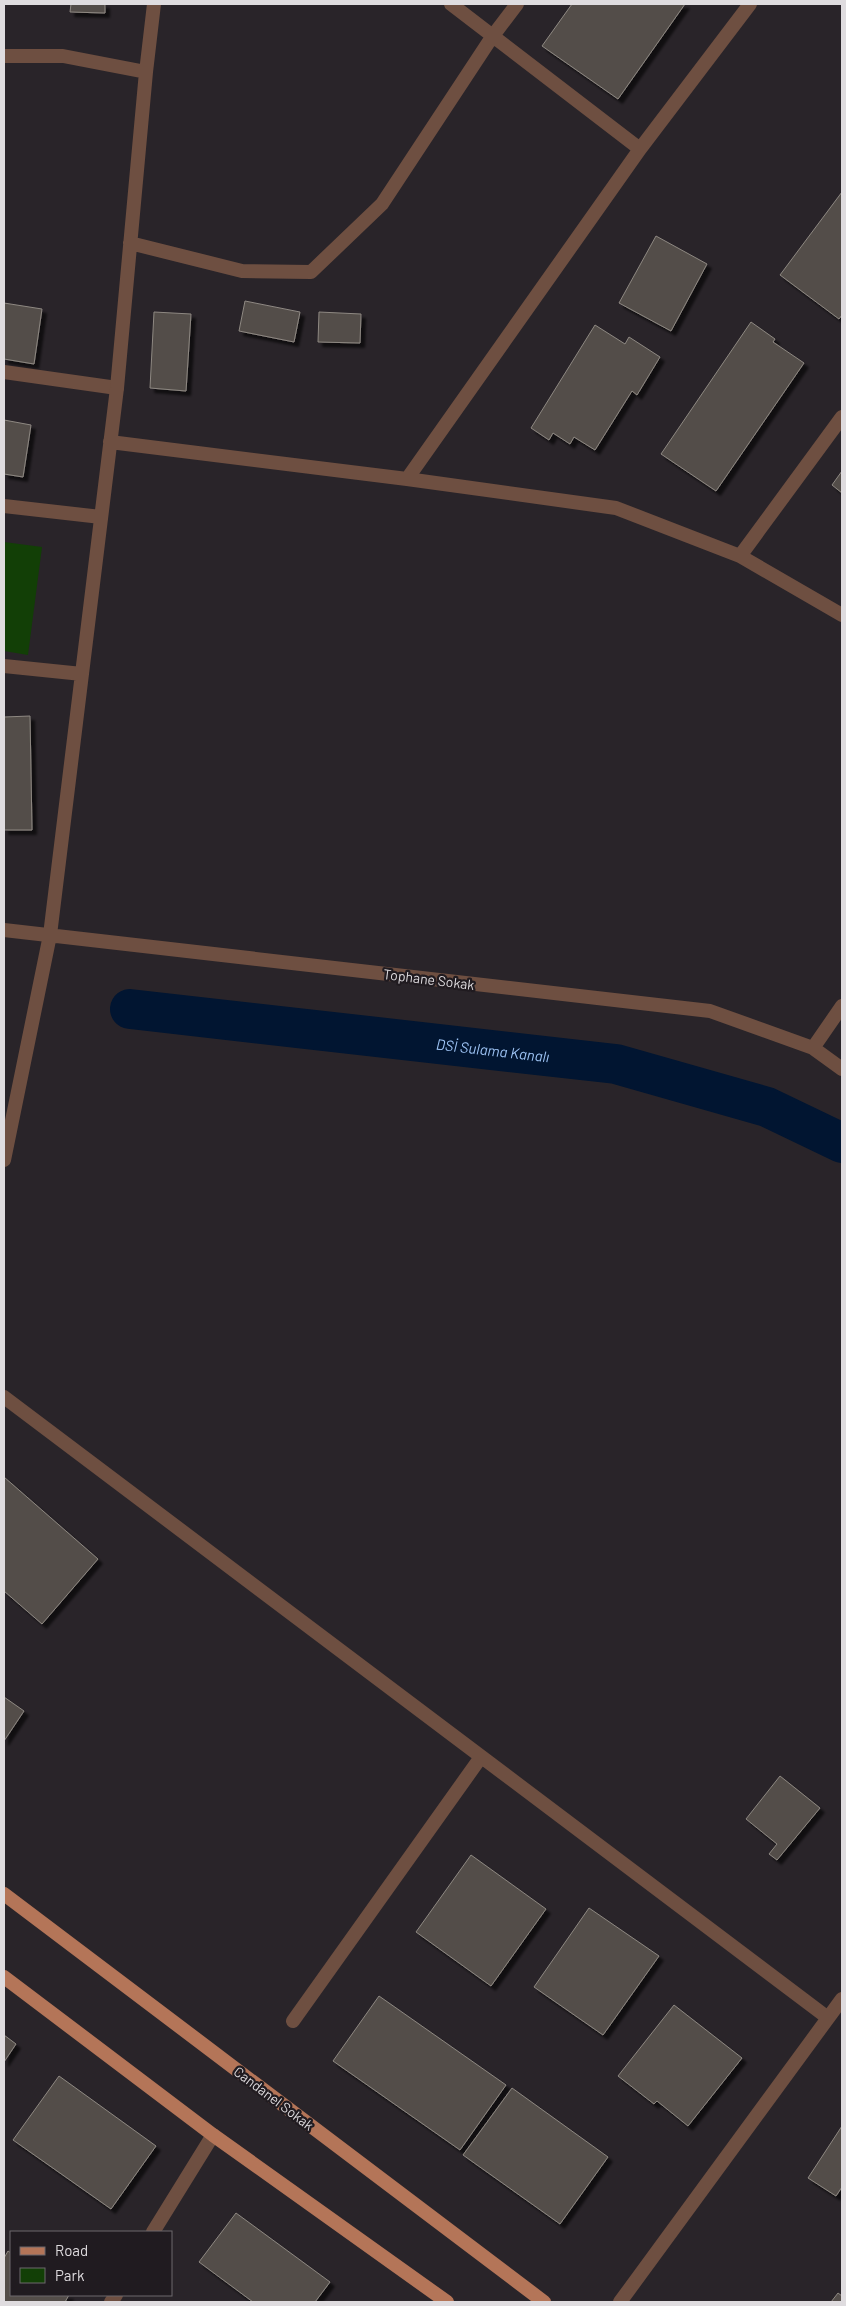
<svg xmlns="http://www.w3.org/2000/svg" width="846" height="2306" font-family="Barlow,sans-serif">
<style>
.green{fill:#123f06}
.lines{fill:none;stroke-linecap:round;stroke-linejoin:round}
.canal{stroke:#011531;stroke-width:40}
.building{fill:#534e49;stroke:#8e8882;filter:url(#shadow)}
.service{stroke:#6e4f41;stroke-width:14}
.minor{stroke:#6e4f41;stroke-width:14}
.primary{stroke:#b47558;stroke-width:14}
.labels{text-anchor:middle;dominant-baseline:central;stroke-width:4.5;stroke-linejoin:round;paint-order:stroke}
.street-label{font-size:14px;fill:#dfdcdf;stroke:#201b20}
.water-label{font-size:15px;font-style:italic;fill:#9dc3f4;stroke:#201b20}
</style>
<defs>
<filter id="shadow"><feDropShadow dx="4.5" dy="4.5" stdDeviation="1" flood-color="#0009"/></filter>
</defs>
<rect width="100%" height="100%" fill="#292429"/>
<path class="green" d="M4,542l38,5 -14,108 -24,-4z"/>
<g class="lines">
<path class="canal" id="s1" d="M130,1009l486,55 151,43 75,36"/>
</g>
<path class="building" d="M71,4h34v9l-35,-1z
M572,4h113l-67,95 -76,-53z
M842,192v123l-3,4 -59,-44z
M656,236l51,28 -36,67 -52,-28z
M245,301l55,11 -6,30 -55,-11z
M4,303l38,6 -8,55 -30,-5z
M154,312l37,2 -5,77 -36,-3z
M319,312l42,2 -1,29 -42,-1z
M751,322l24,17 -2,3 31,21 -88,128 -55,-37z
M595,325l30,19 4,-7 31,20 -23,38 -5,-4 -37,59 -21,-13 -4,7 -17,-11 -4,7 -18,-12z
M4,420l27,5 -8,52 -19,-3z
M842,471v22l-10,-8z
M30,716l2,114h-28v-113z
M4,1477l94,82 -56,65 -38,-33z
M4,1697l20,14 -20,30z
M780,1776l40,32 -43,52 -8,-6 8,-10 -31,-25z
M471,1855l75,54 -55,77 -75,-54z
M589,1908l70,48 -56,79 -69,-48z
M379,1996l127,89 -46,65 -127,-89z
M674,2005l68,53 -54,68 -31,-25 -3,3 -36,-28z
M4,2035l12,9 -12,18z
M59,2076l97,70 -45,63 -98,-69z
M512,2088l96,69 -48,67 -97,-69z
M842,2126v61l-6,9 -28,-18z
M236,2213l94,69 -15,20h-62l-54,-40z
M8,2251l3,2v42h58l-4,7h-61v-44z
M838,2293l4,3v6h-11z"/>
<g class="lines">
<path class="service" d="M4,372l113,16"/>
<path class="minor" d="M451,4l189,145
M4,56h59l83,16 8,-68
M130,243l112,28 69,1 71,-68 110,-167 25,-33
M110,442l297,37 209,29 124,48 102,59
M407,479l233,-330 110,-145
M4,506l97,11
M740,556l102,-139
M4,666l78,8
M4,930l706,81 103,37 29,21
M813,1048l29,-42
M4,1160l46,-225 67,-547 29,-316
M4,1397l824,621
M293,2021l188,-264
M153,2232l60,-97
M111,2302l5,-7
M620,2302l222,-303"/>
<path class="primary" d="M4,1894l540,408
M4,1977l209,158 234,167"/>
</g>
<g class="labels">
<g class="street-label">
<text transform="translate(429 979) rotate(7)">Tophane Sokak</text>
<text transform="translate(274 2098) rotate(37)">Candanel Sokak</text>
</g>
<g class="water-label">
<text stroke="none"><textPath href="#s1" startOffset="365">DSİ Sulama Kanalı</textPath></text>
</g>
</g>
<rect width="846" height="2306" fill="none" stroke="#dfdcdf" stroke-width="10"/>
<rect x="10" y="2231" width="162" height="65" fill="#201b20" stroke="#6c686c"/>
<rect x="20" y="2247" width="25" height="8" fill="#b47558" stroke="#6c686c"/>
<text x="55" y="2256" font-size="15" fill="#dfdcdf">Road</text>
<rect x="20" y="2268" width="25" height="15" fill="#123f06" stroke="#6c686c"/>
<text x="55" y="2281" font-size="15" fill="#dfdcdf">Park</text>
</svg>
